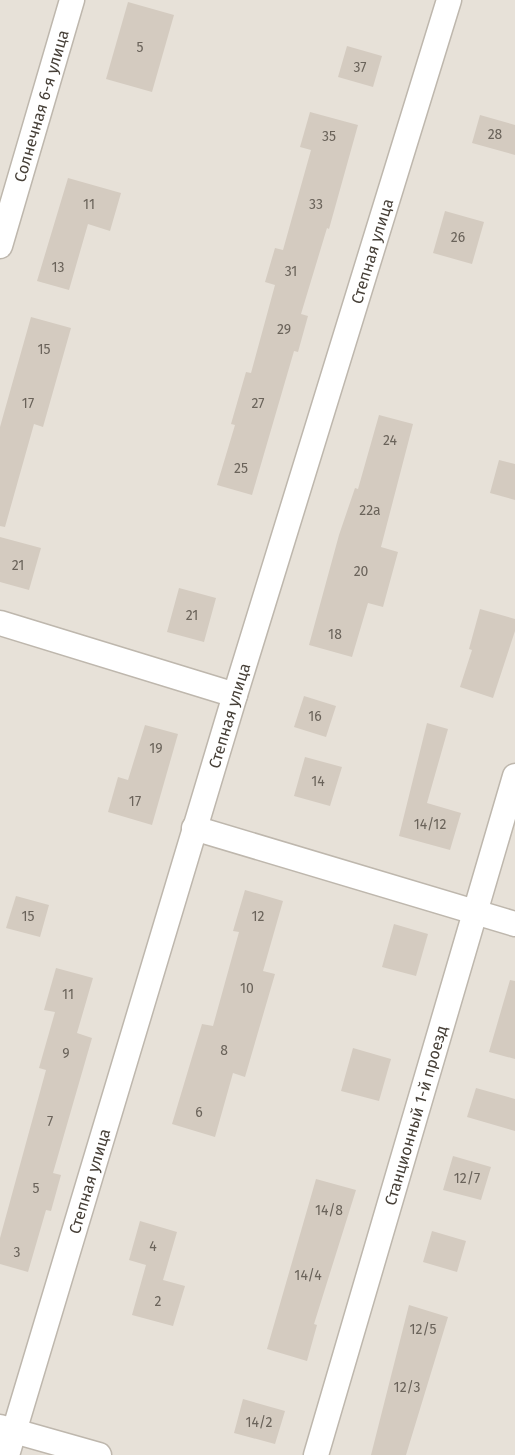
<svg xmlns="http://www.w3.org/2000/svg" width="515" height="1455" font-family="'Fira Sans',sans-serif">
<style>
.residential{fill:#e7e1d8}
.building{fill:#d4cbc0}
.lines{fill:none;stroke-linecap:round;stroke-linejoin:round}
.minor-casing{stroke:#beb7ad;stroke-width:27}
.minor{stroke:#fff;stroke-width:24}
.labels{text-anchor:middle;dominant-baseline:central;stroke-width:6;stroke-linejoin:round;paint-order:stroke}
.number-label{font-size:14px;fill:#6a635a}
.street-label{font-size:16px;fill:#474038;stroke:#fff}
</style>
<rect width="100%" height="100%" fill="#f3f0ea"/>
<path class="residential" d="M0,0h515v1455h-515z"/>
<path class="building" d="M128,2l46,13 -22,77 -46,-13z
M347,46l35,10 -9,31 -35,-10z
M310,112l48,13 -29,104 -2,-1 -26,86 7,2 -10,36 -4,-1 -42,144 -35,-10 18,-60 -4,-1 15,-52 5,1 24,-88 -10,-3 10,-34 8,2 28,-100 -11,-3z
M480,115l35,10v30l-43,-12z
M68,178l53,15 -11,38 -22,-7 -19,66 -32,-9z
M445,211l39,11 -12,42 -39,-11z
M31,317l40,11 -28,99 -9,-3 -29,103 -5,-1v-99z
M379,415l34,9 -32,123 17,5 -15,55 -15,-4 -16,54 -43,-12 30,-110 16,-47 3,1z
M499,460l16,4v36l-25,-7z
M0,537l41,11 -12,42 -29,-8z
M179,588l37,10 -12,44 -37,-10z
M480,609l35,10v12l-22,67 -33,-11 12,-37 -3,-1z
M304,696l32,10 -10,31 -32,-10z
M427,723l21,6 -21,74 34,10 -11,37 -51,-14z
M145,725l33,9 -26,91 -44,-13 10,-35 10,3z
M305,757l37,10 -12,39 -36,-10z
M245,890l38,11 -20,70 12,3 -30,103 -12,-4 -18,64 -43,-13 30,-100 11,2 26,-94 -6,-1z
M16,896l33,9 -9,32 -34,-9z
M394,924l34,10 -12,42 -34,-9z
M56,968l37,10 -16,55 15,5 -39,135 8,2 -10,36 -5,-1 -18,62 -28,-8v-26l46,-168 -7,-2 16,-56 -11,-2z
M510,980l5,1v78l-26,-7z
M353,1048l38,11 -12,42 -38,-10z
M476,1088l39,11v32l-48,-14z
M453,1156l38,11 -10,33 -38,-10z
M316,1179l40,11 -42,134 3,1 -10,36 -40,-12z
M140,1221l37,11 -14,48 22,6 -12,40 -41,-11 14,-50 -17,-5z
M432,1231l34,10 -9,31 -34,-10z
M409,1305l39,12 -42,138h-35z
M243,1399l42,12 -10,33 -41,-11z"/>
<g class="lines">
<defs>
<g id="minor">
<path id="s1" d="M0,246l72,-246"/>
<path d="M0,623l235,72"/>
<path d="M194,828l321,96"/>
<path d="M0,1427l99,28"/>
<path id="s2" d="M7,1455l228,-760 214,-695"/>
<path id="s3" d="M316,1455l199,-679"/>
</g>
</defs>
<use href="#minor" class="minor-casing"/>
<use href="#minor" class="minor"/>
</g>
<g class="labels">
<g class="number-label">
<text x="140" y="47">5</text>
<text x="360" y="67">37</text>
<text x="495" y="134">28</text>
<text x="329" y="136">35</text>
<text x="89" y="204">11</text>
<text x="316" y="204">33</text>
<text x="458" y="237">26</text>
<text x="58" y="267">13</text>
<text x="291" y="271">31</text>
<text x="284" y="329">29</text>
<text x="44" y="349">15</text>
<text x="28" y="403">17</text>
<text x="258" y="403">27</text>
<text x="390" y="440">24</text>
<text x="241" y="468">25</text>
<text x="370" y="510">22а</text>
<text x="18" y="565">21</text>
<text x="361" y="571">20</text>
<text x="192" y="615">21</text>
<text x="335" y="634">18</text>
<text x="315" y="716">16</text>
<text x="156" y="748">19</text>
<text x="318" y="781">14</text>
<text x="135" y="801">17</text>
<text x="430" y="824">14/12</text>
<text x="28" y="916">15</text>
<text x="258" y="916">12</text>
<text x="247" y="988">10</text>
<text x="68" y="994">11</text>
<text x="224" y="1050">8</text>
<text x="66" y="1053">9</text>
<text x="199" y="1112">6</text>
<text x="50" y="1121">7</text>
<text x="467" y="1178">12/7</text>
<text x="36" y="1188">5</text>
<text x="329" y="1210">14/8</text>
<text x="153" y="1246">4</text>
<text x="17" y="1252">3</text>
<text x="308" y="1275">14/4</text>
<text x="158" y="1301">2</text>
<text x="423" y="1329">12/5</text>
<text x="407" y="1387">12/3</text>
<text x="259" y="1422">14/2</text>
</g>
<g class="street-label">
<text stroke="none"><textPath href="#s1" startOffset="146">Солнечная 6-я улица</textPath></text>
<text stroke="none"><textPath href="#s2" startOffset="1258">Степная улица</textPath></text>
<text stroke="none"><textPath href="#s2" startOffset="772">Степная улица</textPath></text>
<text stroke="none"><textPath href="#s3" startOffset="354">Станционный 1-й проезд</textPath></text>
<text stroke="none"><textPath href="#s2" startOffset="286">Степная улица</textPath></text>
</g>
</g>
</svg>
